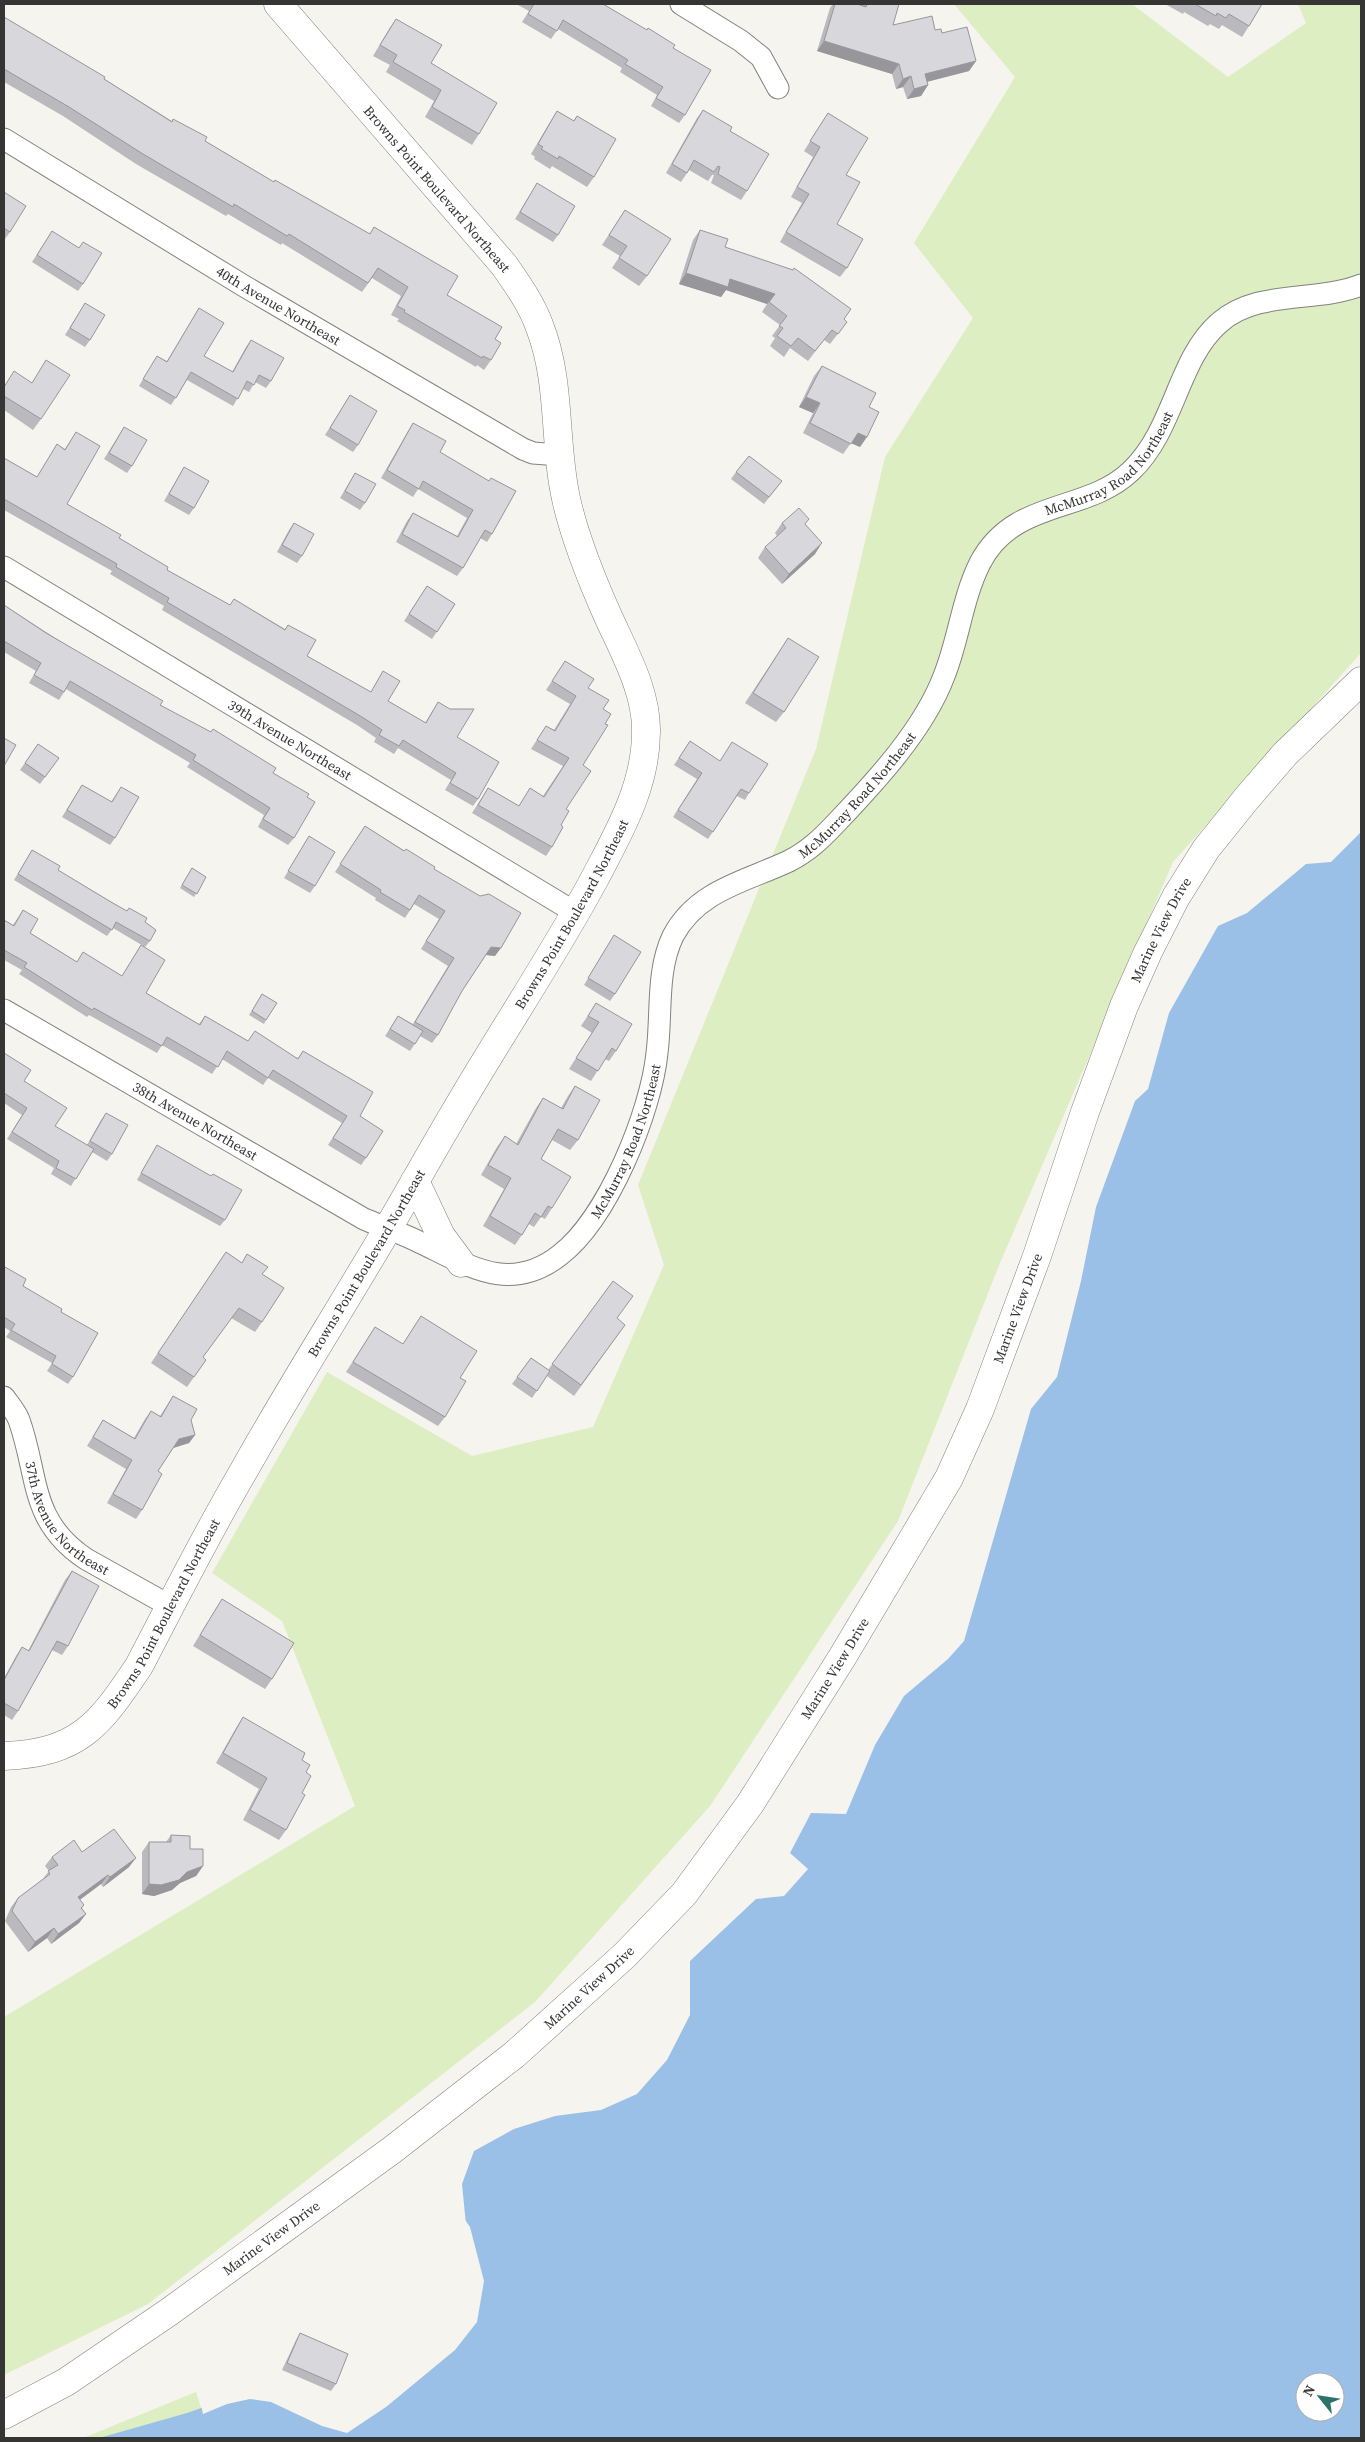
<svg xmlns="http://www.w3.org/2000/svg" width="1365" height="2442" font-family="'Source Serif 4',serif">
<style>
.green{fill:#dceec2}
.water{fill:#9ac0e7;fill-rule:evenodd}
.pier{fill:#f5f4ef}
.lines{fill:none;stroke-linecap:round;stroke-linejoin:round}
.street-casing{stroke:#83827e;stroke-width:23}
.secondary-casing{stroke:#83827e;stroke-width:29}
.street{stroke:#fff;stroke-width:21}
.secondary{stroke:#fff;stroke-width:28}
.wall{fill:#bab9bd}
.shaded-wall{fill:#97969a}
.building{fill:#d8d7dc;stroke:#97969a}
.labels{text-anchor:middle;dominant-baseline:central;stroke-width:5;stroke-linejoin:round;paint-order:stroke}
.street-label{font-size:14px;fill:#353533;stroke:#fff}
</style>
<rect width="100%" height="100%" fill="#f5f4ef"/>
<path class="green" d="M954,4h178l96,73 78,-54 -8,-19h63v649l-188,209 -173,401 -102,258 -188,285 -175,196 -387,302 -144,71v-358l351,-211 -73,-185 -70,-48 115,-201 145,84 121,-29 71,-162 -26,-80 178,-436 69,-292 88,-139 -59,-75 101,-166z
M196,2392l7,22 139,24h-259z"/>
<path class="water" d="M1361,832v1606h-1262l88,-25 65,-23 83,25 28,-2 97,-83 13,-34 -11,-112 12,-33 40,-22 41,-13 46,-6 36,-16 30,-34 23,-45v-54l66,-62 28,-3 24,-27 -18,-16 21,-40 35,1 29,-69 29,-49 44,-37 16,-18 67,-232 26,-32 24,-96 15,-74 39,-106 13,-12 21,-76 49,-87 29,-13 59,-49 25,-2zM1305,2382h30v30h-30z"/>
<path class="pier" d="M463,2217l7,10 14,54 -7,41 -22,28 -69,57 -39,26 -25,-7 -51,-24 -21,-3 -23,5 -24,10 -2,-9 51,-18 43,7 41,19 26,-2 96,-82 13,-34z"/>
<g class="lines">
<defs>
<g id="street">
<path d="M681,4l60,37 20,16 17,31"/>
<path id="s1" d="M4,139l240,147 279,163 10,4 27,2"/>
<path id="s2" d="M4,567l572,346"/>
<path id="s3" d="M4,1010l360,209c17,7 34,13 51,21 50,23 93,56 145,15 48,-37 91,-143 97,-202 5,-38 -1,-82 16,-117 24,-46 74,-55 116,-75 20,-10 34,-24 49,-40 39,-41 86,-92 106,-145 15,-37 18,-77 36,-113 34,-65 106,-49 151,-92 44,-42 46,-111 88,-148 38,-34 97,-20 142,-38"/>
<path id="s4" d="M4,1397c5,7 12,15 15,23 20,56 10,101 67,139l84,47"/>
</g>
<g id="secondary">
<path d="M415,1181l26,55 20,27"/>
<path id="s5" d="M4,1756c76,-3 96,-32 135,-90 34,-65 67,-131 104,-194 38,-68 80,-135 120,-202 33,-54 63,-109 95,-163 45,-77 95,-151 137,-229 24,-46 51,-92 51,-146 1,-41 -23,-82 -39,-118 -16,-36 -31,-73 -40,-111 -14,-58 -5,-121 -28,-178 -8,-22 -22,-41 -35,-60l-226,-261"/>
<path id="s6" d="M4,2415l62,-33 103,-70 223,-162 122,-95 110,-99 60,-62 66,-90 93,-148 106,-178 31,-69 57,-153 48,-144 39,-106 24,-54 28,-55 30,-48 41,-51 38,-44 76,-73"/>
</g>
</defs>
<use href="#street" class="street-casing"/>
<use href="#secondary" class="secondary-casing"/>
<use href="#street" class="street"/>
<use href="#secondary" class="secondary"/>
</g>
<path class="wall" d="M516,4h87l70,44 12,67 -6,8 -28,-17 6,-11 -37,-23 2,-4 -64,-39 -7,10 -29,-17 7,-11z
M833,4h24l5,1 1,-1h36l-6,21 42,5 7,3 34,28 -7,10 -42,11 1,3 -7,11 -14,3 -4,-12 -7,2 -4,-15 -75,-23 13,-43z
M1165,4h97l-13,22 -7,11 -20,-12 -3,4 -9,-5 -2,2 -24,-14 -1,2z
M4,17l168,104 102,61 96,52 4,-7 121,112 -4,21 -7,10 -7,-5 -1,2 -79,-46 2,-2 -8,-4 10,-19 -29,-18 -10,14 -80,-49 -1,2 -53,-31 -2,2 -90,-52 -73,-48 -59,-34z
M396,19l35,44 48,71 -7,11 -47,-28 9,-16 -48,-29 4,-7 -17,-9 16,-27z
M703,110l27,21 17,60 -6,9 -30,-17 3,-8h-2l-4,6 -19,-11 -8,12 -15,-9 31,-55z
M557,111l16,10 4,-5 17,61 -7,10 -35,-21 -2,3 -16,-10 1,-2 -4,-3 19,-32z
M828,113l18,62 -9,49 10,44 -7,9 -60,-35 22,-39 -11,-6 22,-40 -9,-6z
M537,183l21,52 -5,7 -38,-23z
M4,192l6,40 -5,7 -1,-1z
M625,210l22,66 -8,10 -27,-18 8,-12 -18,-11z
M700,230l25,17 122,75 -17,22 -6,-4 -16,21 -18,-13 -6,9 -14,-11 5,-8 -3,-2 8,-11 -18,-13 5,-8 -41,-14 -5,7 -42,-13 14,-44z
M52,231l31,53 -5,7 -46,-29z
M85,303l5,37 -5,7 -20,-12z
M199,308l5,48 28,16 14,-25 5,-7 20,41 -5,7 -11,-6 -6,10 -6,-3 -10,17 -46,-26 -16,25 -32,-19 18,-30 10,5z
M822,366l47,41 -9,40 -9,-4 -8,11 -40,-21 10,-20 -14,-6 15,-31z
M31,382l10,37 -8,11 -29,-20v-24z
M350,395l8,50 -5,7 -28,-17z
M413,423l27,29 52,82 -5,8 -7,-4 -17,30 -6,8 -61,-34 11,-21 6,-8 44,23 10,-18 -49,-29 -5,8 -32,-19 27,-47z
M124,427l8,39 -5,7 -23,-14z
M76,432l-9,72 100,66 63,35 4,-6 51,30 3,-4 19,31 64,36 12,-21 5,30 37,22 13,-21 19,35 21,62 -5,7 -28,-16 6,-10 -53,-32 -4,6 -20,-12 2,-4 -19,-13 -195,-115 2,-4 -54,-32 2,-3 -108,-61v-52l33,19 20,-33 8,5z
M184,467l10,41 -5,7 -25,-14 16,-27z
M736,472l46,9 -18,23 -33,-25z
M355,473l10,30 -5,7 -20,-12z
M294,523l8,33 -5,7 -20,-11 12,-22z
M782,523l24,2 9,29 -33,30 -24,-26 7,-11 12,-11 -2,-3z
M427,586l28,18 -23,35 -28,-18z
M4,605l156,100 113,68 34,24 -13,41 -6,7 -30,-18 6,-12 -77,-48 3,-4 -124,-74 -7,11 -30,-17 7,-12 -32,-19z
M788,638l-4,74 -8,10 -31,-19z
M565,661l23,27 15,21 2,15 -22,41 -17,44 -5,16 -9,22 -6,9 -74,-43 16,-25 31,18 11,-18 13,8 20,-30 -32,-17 15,-23 8,4 16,-26 -24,-14z
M690,741l59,52 -4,7 -8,-4 -29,43 -35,-22 24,-38 -23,-14z
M38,744l21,14 -19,26 -20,-14z
M82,785l29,17 10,-15 -6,51 -5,7 -48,-28z
M365,826l69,43 61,87 -9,-1 -24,36 -24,44 -6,8 -12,-7 -10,15 -25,-15 13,-20 15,8 35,-58 -27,-17 18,-30 -25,-15 -9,14 -30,-18 1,-2 -41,-26z
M309,836l6,50 -5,7 -26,-15z
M32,850l26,20 87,52 5,19 -5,6 -32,-19 -6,8 -93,-56z
M192,868l14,9 -12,20 -14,-9z
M23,910l7,23 47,29 45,14 19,-31 5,48 53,31 6,-8 43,25 50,17 5,-7 57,65 6,42 -5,7 -33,-20 14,-22 -74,-45 -5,7 -41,-26 -10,15 -50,-29 -5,8 -68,-38 -2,2 -68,-43 3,-4 -18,-10v-40l9,5z
M614,935l1,59 -5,7 -26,-16z
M262,994l4,26 -2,4 -15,-9z
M596,1003l20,48 -7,10 -4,-2 -14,22 -22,-12 23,-36 -11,-7z
M4,1053l51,73 32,19 14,-25 5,-7 6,41 -5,7 -15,-9 -21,34 -20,-12 3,-6 -47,-29 15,-24 -18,-12z
M575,1086l3,54 -8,10 -18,-10 -11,19 11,49 -7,11 -4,-2 -7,10 -5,-3 -14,21 -32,-19 21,-37 -23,-14 16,-28 8,-11 11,8 20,-36 7,-10 18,10 7,-12z
M157,1145l68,75 -5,6 -83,-46z
M226,1252l16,11 5,-9 15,20v48l-7,10 -24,-14 -28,39 3,3 -19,27 -36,-24z
M4,1269l19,17 38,26 12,65 -5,7 -21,-13 5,-8 -46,-26 4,-6 -6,-4z
M613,1281l4,38 8,6 -51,71 -27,-20 -15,22 -20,-14 19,-26 17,12z
M421,1316l39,62 -15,39 -7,9 -92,-54 29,-45 28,17z
M173,1396l18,24 4,15 -6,8 -16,5 -15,23 -16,39 -6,9 -29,-16 19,-34 -39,-23 16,-26 31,18 11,-19 6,-8 9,5z
M72,1571l-4,75 -6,9 -10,-5 -34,61 -6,9 -8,-5v-37l12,-22 6,-9 6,4 37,-71z
M222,1599l50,80 -7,10 -72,-43 22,-36z
M243,1717l59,43 4,12 -4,21 -16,37 -7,10 -36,-20 16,-31 -43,-26 20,-35z
M171,1835l19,14 13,17 -7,10 -16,7 -8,7 -18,6 -12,-2v-42l7,-10h17z
M82,1852l47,15 -26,20 -2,-3 -21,16 4,5 -2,3 4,6 -7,9 -28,21 -4,-6 -19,14 -23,-31 6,-14 7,-9 24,-18 7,-9 -4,-5 7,-9z
M300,2333l36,51 -5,7 -49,-21 14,-30z"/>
<path class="shaded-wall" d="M824,41l75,23 -7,10 -75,-23z
M976,61l-7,10 -51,13 7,-10z
M911,76l-8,11 -7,2 7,-10z
M928,85l-7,11 -14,3 7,-10z
M686,273l44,6 45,15 -8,10 -41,-14 -5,7 -42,-13z
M806,397l14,6 -7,10 -14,-6z
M858,433l9,4 -7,10 -9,-4z
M822,543l-7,11 -33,30 7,-10z
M491,947l10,1 -6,8 -9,-1z
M195,1435l-6,8 -16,5 6,-9z
M136,1858l-7,9 -26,20 7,-10z
M203,1866l-7,10 -16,7 -8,7 -18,6 -12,-2 7,-10 38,-12z
M108,1875l-7,9 -30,22 7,-9z
M86,1914l-7,9 -28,21 7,-10z
M54,1928l-7,10 -19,14 7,-10z"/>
<path class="building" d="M534,4h69l44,26 1,-2 27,17 -2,3 38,22 -26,45 -29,-17 7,-11 -38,-23 3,-4 -65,-40 -6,11 -29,-17z
M835,4h22l9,3 1,-3h32l-6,21 39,-9 3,14 6,-1 1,4 25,-6 9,34 -51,13 3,11 -14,4 -3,-13 -8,3 -4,-15 -75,-23z
M1195,4h67l-13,22 -20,-12 -3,4 -9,-5 -1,3z
M4,17l101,60 -1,2 68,43 1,-3 34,18 -2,4 69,41 1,-2 95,54 4,-7 84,49 -11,19 55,32 -7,12 6,4 -10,17 -8,-4 -1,2 -78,-46 1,-2 -8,-4 11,-19 -30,-19 -10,15 -79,-49 -2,2 -53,-32 -1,3 -90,-53 -74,-47 -65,-38z
M396,19l46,26 -11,18 66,40 -18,31 -47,-27 9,-17 -48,-28 4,-7 -17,-10z
M703,110l29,17 -2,4 39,23 -22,37 -29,-17 2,-7 -2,-1 -4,6 -20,-12 -7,13 -15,-9z
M557,111l17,10 3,-5 39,23 -22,38 -35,-21 -1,3 -17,-10 2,-2 -5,-3z
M828,113l40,25 -22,37 14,7 -23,42 26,15 -16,29 -61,-36 23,-38 -12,-7 23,-40 -10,-6z
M537,183l38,23 -17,29 -38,-23z
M4,192l22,14 -16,26 -6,-4z
M625,210l46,29 -24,37 -28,-18 8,-12 -18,-11z
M700,230l28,9 -3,8 68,23 1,-2 57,41 -7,10 3,3 -9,12 -6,-4 -17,21 -17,-13 -7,8 -14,-10 6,-8 -4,-2 8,-10 -18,-14 6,-8 -45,-15 -2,8 -42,-14z
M52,231l27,17 4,-6 19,11 -19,31 -46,-29z
M85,303l20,12 -15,25 -20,-12z
M199,308l25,15 -20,33 29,16 18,-32 33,18 -13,23 -12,-6 -5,10 -7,-4 -9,18 -47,-27 -15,26 -33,-19 14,-23 10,6z
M46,360l24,15 -29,44 -37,-23v-9l10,-16 18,12z
M822,366l54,27 -7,14 10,5 -12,25 -9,-4 -7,11 -41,-21 10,-20 -14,-6z
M350,395l27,16 -19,34 -28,-17z
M413,423l33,18 -6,11 49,29 2,-3 25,13 -24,43 -7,-4 -22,38 -61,-34 11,-21 45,24 15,-27 -50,-29 -4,8 -32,-19z
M124,427l23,13 -15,26 -23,-13z
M76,432l24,14 -33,58 54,31 -2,3 49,29 -1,3 63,35 4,-6 51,31 3,-5 28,15 -9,16 64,36 12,-21 17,10 -12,20 38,22 12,-21 12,7h24l-17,28 42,25 -21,37 -28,-16 6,-10 -53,-33 -4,6 -20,-11 3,-5 -20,-13 -195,-115 2,-4 -53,-31 1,-3 -113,-65v-41l33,19 20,-33 8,6z
M749,456l33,25 -13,16 -33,-25z
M184,467l25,14 -15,27 -25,-14z
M355,473l21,11 -11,19 -20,-12z
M799,508l10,11 -4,5 17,19 -33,31 -24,-27 21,-19 -4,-5z
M294,523l20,11 -12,22 -20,-11z
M427,586l28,18 -18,28 -28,-18z
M4,605l42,28 117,68 -3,4 51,27 2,-3 63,39 -3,5 36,21 -2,3 8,5 -21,36 -31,-19 7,-11 -77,-48 3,-5 -126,-74 -6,11 -30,-17 7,-12 -37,-22z
M788,638l31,19 -35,55 -31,-19z
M565,661l29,18 -6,9 21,12 -6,9 8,5 -6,10 3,1 -25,40 8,6 -25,38 3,2 -8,14 2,2 -11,20 -74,-42 10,-17 31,18 11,-18 14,9 25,-39 -32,-18 9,-14 9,5 21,-35 -24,-15z
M4,738l12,7 -12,21z
M690,741l30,20 12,-19 36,22 -19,29 -8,-4 -28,43 -35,-22 24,-37 -23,-15z
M38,744l21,14 -14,19 -20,-14z
M82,785l30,17 9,-15 18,10 -24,41 -48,-28z
M365,826l39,25 2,-2 29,18 -1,2 46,27 9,-2 32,19 -20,35 -10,-1 -29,44 -24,44 -23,-13 39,-64 -28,-17 19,-30 -26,-16 -9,15 -30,-18 1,-2 -41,-26z
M309,836l26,16 -20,34 -27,-15z
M32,850l28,16 -2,4 53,32 16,9 2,-3 18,10 -2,4 11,8 -6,11 -34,-19 -4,8 -94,-56z
M192,868l14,9 -9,17 -15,-9z
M23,910l15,9 -8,14 47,29 6,-10 39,24 19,-31 24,15 -19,33 54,32 5,-9 43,25 7,-10 43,28 5,-8 70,41 -13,24 23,15 -17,27 -33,-20 14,-22 -74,-46 -5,8 -41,-27 -9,16 -51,-30 -5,9 -68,-38 -2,2 -68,-43 3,-4 -23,-13v-30l10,6z
M614,935l27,17 -26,42 -27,-16z
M262,994l15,9 -11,17 -14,-9z
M596,1003l36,21 -16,27 -4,-3 -14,23 -22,-13 23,-36 -11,-6z
M398,1016l25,15 -8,13 -25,-15z
M4,1053l27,17 -7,11 43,27 -12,18 39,23 -18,30 -20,-11 3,-7 -47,-29 15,-24 -23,-15z
M575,1086l25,14 -22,40 -20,-11 -17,30 30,18 -19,31 -4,-2 -7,11 -6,-4 -13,22 -32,-19 21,-38 -23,-13 17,-29 13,9 25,-47 20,11z
M106,1113l22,12 -16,29 -22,-13z
M157,1145l54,31 2,-2 29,16 -17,30 -84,-47z
M226,1252l16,11 5,-9 21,13 -6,7 22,14 -22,34 -23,-14 -36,49 3,3 -12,17 -36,-24z
M5,1267l21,12 -3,7 39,23 -1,3 37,21 -25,44 -21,-13 4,-8 -45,-26 4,-6 -11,-7v-48z
M613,1281l20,15 -16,22 8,7 -44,60 -29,-21z
M421,1316l56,35 -17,27 6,3 -21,36 -92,-55 22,-35 28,17z
M531,1358l19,13 -13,20 -20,-14z
M173,1396l24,13 -6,11 4,15 -16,4 -21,32 4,3 -20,36 -29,-16 19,-34 -39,-23 10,-17 32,19 16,-28 10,6z
M72,1571l27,15 -31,60 -11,-5 -39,70 -14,-8v-23l18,-33 7,4z
M222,1599l72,44 -22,36 -72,-44z
M243,1717l62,36 -3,7 8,5 -4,7 5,4 -9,17 3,2 -19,35 -36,-20 17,-32 -44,-25z
M114,1829l22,29 -26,19 -2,-2 -30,22 6,8 -3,3 5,6 -28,20 -4,-6 -19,14 -23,-31 6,-13 32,-24 -2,-3 10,-6 -6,-8 22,-17 8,12z
M171,1835l19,1v13h13v17l-16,6 -8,8 -18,5 -12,-1v-42h22z
M300,2333l48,21 -12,30 -49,-21z"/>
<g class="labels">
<g class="street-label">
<text transform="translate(437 189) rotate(49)">Browns Point Boulevard Northeast</text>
<text stroke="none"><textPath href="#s1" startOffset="321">40th Avenue Northeast</textPath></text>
<text stroke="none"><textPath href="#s3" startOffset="1648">McMurray Road Northeast</textPath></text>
<text stroke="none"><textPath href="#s2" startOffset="334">39th Avenue Northeast</textPath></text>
<text stroke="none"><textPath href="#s3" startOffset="1212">McMurray Road Northeast</textPath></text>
<text stroke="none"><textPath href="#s5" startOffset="1039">Browns Point Boulevard Northeast</textPath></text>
<text stroke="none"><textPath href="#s6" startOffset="1941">Marine View Drive</textPath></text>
<text stroke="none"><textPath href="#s3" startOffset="221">38th Avenue Northeast</textPath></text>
<text stroke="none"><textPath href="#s3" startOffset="762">McMurray Road Northeast</textPath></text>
<text stroke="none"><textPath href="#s5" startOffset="634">Browns Point Boulevard Northeast</textPath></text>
<text stroke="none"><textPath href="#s6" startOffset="1536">Marine View Drive</textPath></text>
<text stroke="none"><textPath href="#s4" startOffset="141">37th Avenue Northeast</textPath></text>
<text stroke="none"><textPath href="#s5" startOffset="229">Browns Point Boulevard Northeast</textPath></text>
<text stroke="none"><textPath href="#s6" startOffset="1131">Marine View Drive</textPath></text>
<text stroke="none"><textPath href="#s6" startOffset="726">Marine View Drive</textPath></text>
<text stroke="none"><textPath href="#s6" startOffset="321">Marine View Drive</textPath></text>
</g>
</g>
<rect width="1365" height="2442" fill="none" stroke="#353533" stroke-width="10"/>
<g transform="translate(1320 2397) rotate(300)"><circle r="24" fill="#ffffff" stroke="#aeaead"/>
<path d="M0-4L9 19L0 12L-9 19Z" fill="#2c736a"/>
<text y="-8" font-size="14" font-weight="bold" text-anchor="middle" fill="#353533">N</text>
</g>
</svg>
